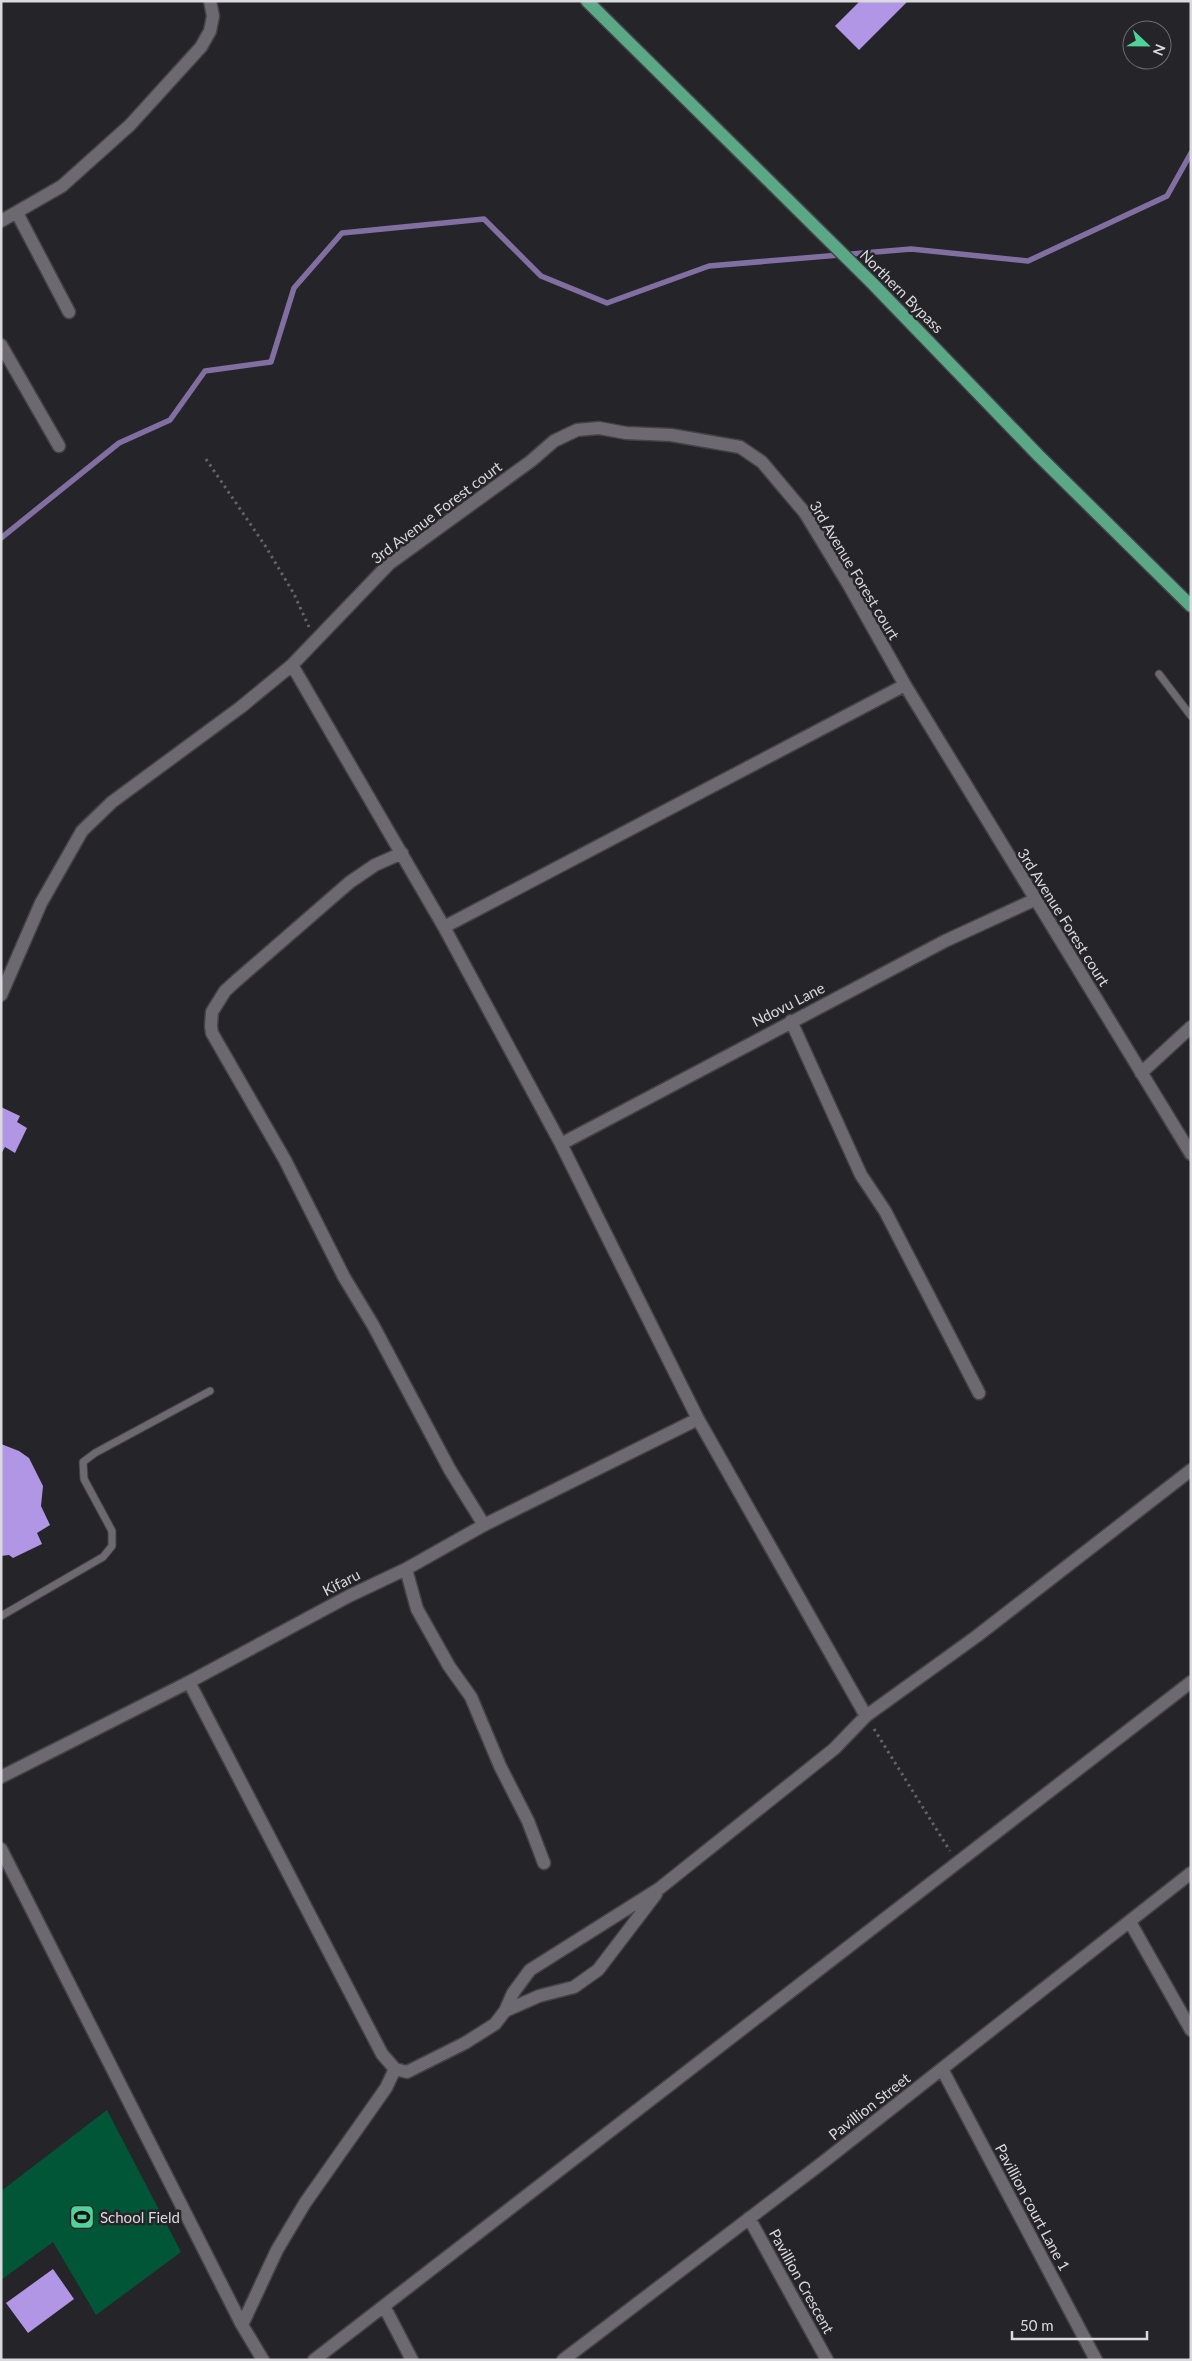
<svg xmlns="http://www.w3.org/2000/svg" width="1192" height="2361" font-family="Lato,sans-serif">
<style>
.green{fill:#015637}
.lines{fill:none;stroke-linecap:round;stroke-linejoin:round}
.stream{stroke:#816fa1;stroke-width:5.5}
.building{fill:#b096e4}
.lane-casing{stroke:#434246;stroke-width:9}
.street-casing{stroke:#434246;stroke-width:15}
.primary-casing{stroke:#434246;stroke-width:15}
.path{stroke:#646368;stroke-width:3;stroke-dasharray:2.5 4;stroke-linecap:butt}
.lane{stroke:#6c6a70;stroke-width:7}
.street{stroke:#6c6a70;stroke-width:12}
.primary{stroke:#5ba887;stroke-width:12}
.labels{text-anchor:middle;dominant-baseline:central;stroke-width:5;stroke-linejoin:round;paint-order:stroke}
.street-label{font-size:15px;fill:#dad9dd;stroke:#252429}
.poi-label{font-size:15px;fill:#dad9dd;stroke:#252429;text-anchor:start}
</style>
<rect width="100%" height="100%" fill="#252429"/>
<path class="green" d="M107,2110l74,142 -85,63 -43,-73 -52,38v-89z"/>
<g class="lines">
<path class="stream" d="M1,538l118,-95 51,-23 35,-49 66,-9 23,-74 48,-55 142,-14 57,57 66,27 102,-37 202,-17 117,12 139,-65 24,-43"/>
</g>
<path class="building" d="M860,1h48l-49,49 -24,-24z
M1,1107l19,9 -3,6 10,6 -12,25 -10,-6 -4,7z
M1,1444l18,7 10,7 14,28 -2,20 9,19 -13,8 5,11 -29,14 -4,-3 -8,1z
M53,2269l21,30 -46,34 -22,-30z"/>
<g class="lines">
<defs>
<path id="lane" d="M1159,674l32,42
M1,1616l102,-59 9,-11v-15l-28,-52 -1,-17 12,-9 115,-62"/>
<path id="street" d="M17,213l52,99
M1,221l61,-35 68,-61 71,-78 9,-16 3,-15 -3,-15
M1,345l58,101
M292,665l152,262 117,217 137,275 168,297
M402,853l-27,12 -25,17 -114,99 -11,10 -13,21 -1,14 1,7 73,127 59,117 29,48 77,145 34,55
M444,927l461,-242
M1,995l40,-92 41,-72 30,-29 129,-95 51,-42 97,-101 142,-103 23,-20 23,-11 22,-2 27,5 45,2 69,12 22,15 43,51 45,74 55,98 286,469
M791,1021l70,154 24,36 94,182
M1141,1073l50,-46
M561,1144l384,-203 89,-41
M406,1569l11,40 32,57 22,31 29,69 28,55 16,42
M189,1682l193,372 13,15 12,3 58,-29 30,-19 10,-13 8,-18 17,-23 130,-82 174,-139 32,-33 111,-80 214,-166
M1,1777l188,-95 160,-86 57,-27 78,-44 214,-106
M1,1849l241,476 21,35
M1130,1922l61,108
M505,2011l34,-15 35,-9 24,-17 58,-76
M942,2069l154,291
M749,2218l78,142
M384,2306l28,54
M242,2325l35,-75 28,-47 81,-115 9,-19
M314,2360l877,-678
M563,2360l259,-197 369,-290"/>
<path id="primary" d="M587,1l286,283 165,171 153,151"/>
</defs>
<use href="#lane" class="lane-casing"/>
<use href="#street" class="street-casing"/>
<use href="#primary" class="primary-casing"/>
<path class="path" d="M206,459l60,88 28,47 15,33
M874,1729l76,122"/>
<use href="#lane" class="lane"/>
<use href="#street" class="street"/>
<use href="#primary" class="primary"/>
</g>
<defs>
<symbol id="stadium-square" viewBox="-11 -11 22 22"><rect x="-9" y="-9" width="18" height="18" rx="4" fill="#50d398" stroke="#252429"/><path d="M0-5a6.5 5 0 1 0 0 10a6.5 5 0 1 0 0-10ZM-3.5-1.8h7v3.6h-7Z" fill="#111"/></symbol>
</defs>
<g fill-rule="evenodd">
<use href="#stadium-square" x="68" y="2203" width="28" height="28"/>
</g>
<g class="labels">
<g class="street-label">
<text transform="translate(902 291) rotate(45)">Northern Bypass</text>
<text transform="translate(436 512) rotate(-37)">3rd Avenue Forest court</text>
<text transform="translate(855 570) rotate(59)">3rd Avenue Forest court</text>
<text transform="translate(1064 917) rotate(58)">3rd Avenue Forest court</text>
<text transform="translate(788 1004) rotate(-27)">Ndovu Lane</text>
<text transform="translate(341 1582) rotate(-27)">Kifaru</text>
<text transform="translate(869 2106) rotate(-38)">Pavillion Street</text>
<text transform="translate(1033 2207) rotate(62)">Pavillion court Lane 1</text>
<text transform="translate(802 2281) rotate(61)">Pavillion Crescent</text>
</g>
<g class="poi-label">
<text x="100" y="2217">School Field</text>
</g>
</g>
<rect width="1192" height="2361" fill="none" stroke="#dad9dd" stroke-width="5"/>
<g transform="translate(1147 45) rotate(112)"><circle r="24" fill="#252429" stroke="#6d6c71"/>
<path d="M0-4L9 19L0 12L-9 19Z" fill="#50d398"/>
<text y="-8" font-size="14" font-weight="bold" text-anchor="middle" fill="#dad9dd">N</text>
</g>
<path d="M1012 2331v8h135v-8" fill="none" stroke="#dad9dd" stroke-width="2.5"/>
<text x="1020" y="2331" font-size="15" fill="#dad9dd" stroke="#252429" stroke-width="4" paint-order="stroke">50 m</text>
</svg>
